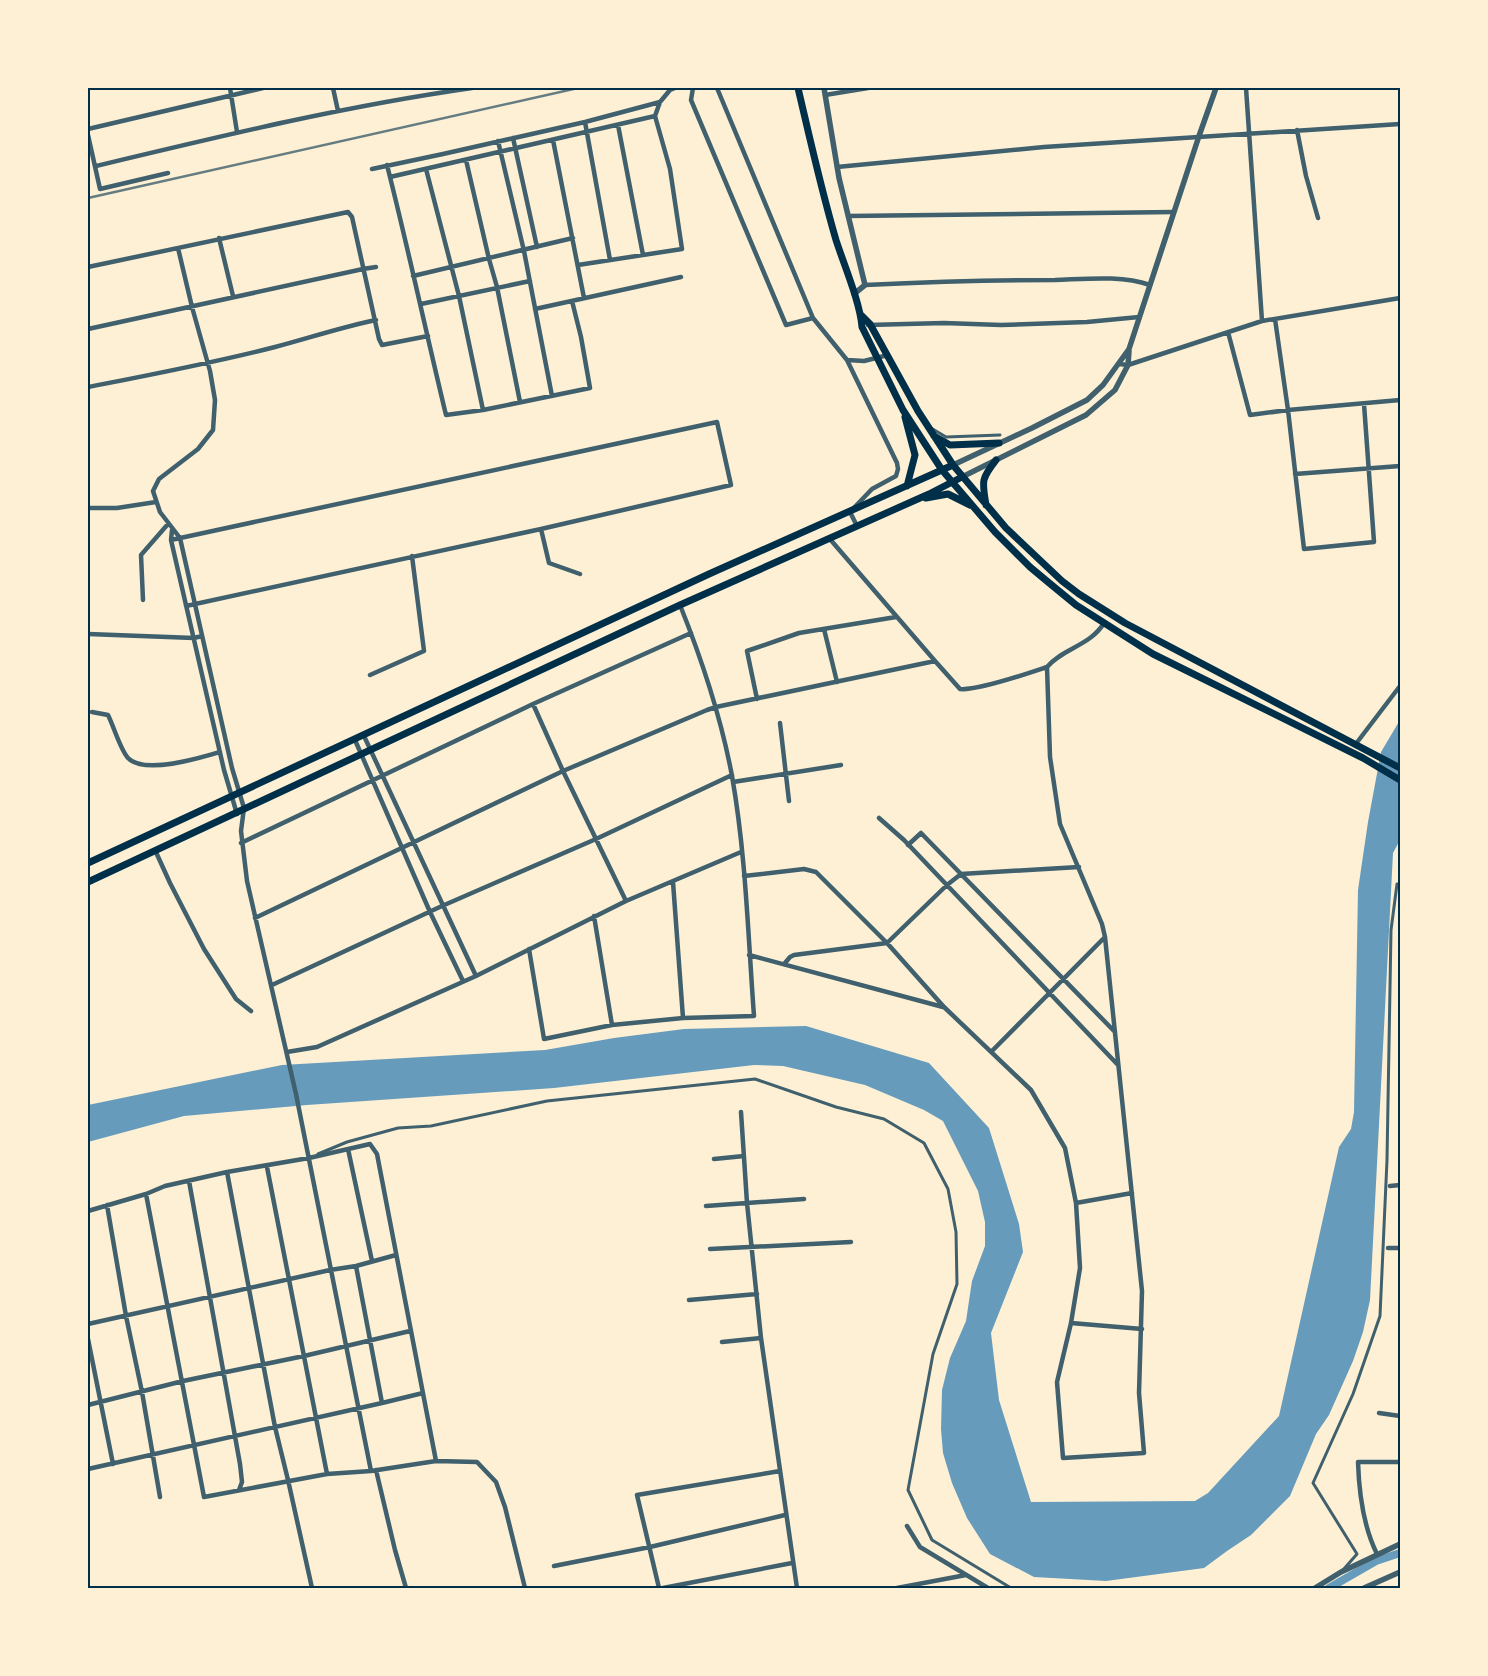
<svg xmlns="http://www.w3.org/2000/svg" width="1488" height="1676" font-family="Ubuntu,sans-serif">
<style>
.water{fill:#669bbc}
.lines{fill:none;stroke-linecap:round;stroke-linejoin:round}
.canal{stroke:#669bbc;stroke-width:8}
.pedestrian{stroke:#3f606c;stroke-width:3}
.minor{stroke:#3f606c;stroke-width:4.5}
.tertiary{stroke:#3f606c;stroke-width:5.5}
.primary{stroke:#003049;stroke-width:7}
.rail{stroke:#657d81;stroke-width:2.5}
.neatline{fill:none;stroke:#003049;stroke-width:2}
</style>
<rect width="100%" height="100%" fill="#fdf0d5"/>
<path class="water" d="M1400,720v120l-7,13 -23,447 -7,32 -10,29 -24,54 -13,19 -26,62 -39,39 -24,16 -23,17 -98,13 -72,-4 -44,-23 -23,-36 -15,-35 -9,-30 -2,-24 1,-39 8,-32 16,-37 6,-40 13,-35v-24l-7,-31 -35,-70 -19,-11 -59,-25 -82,-19 -29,-1 -200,23 -247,17 -123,11 -96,26v-37l194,-40 263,-15 69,-12 70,-9 122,-3 123,37 60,65 30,96 4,28 -32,81 8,67 32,102 164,-1 13,-8 71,-77 60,-269 12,-18 3,-17 4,-222 10,-68 13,-70z"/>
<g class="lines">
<path class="canal" d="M1329,1588l47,-27 24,-8"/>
<path class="pedestrian" d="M931,428l15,9 54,-2
M318,1154l29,-12 51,-14 33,-2 116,-25 208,-22 81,28 48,12 40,24 24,46 8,43 1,52 -24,70 -25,136 24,50 79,48
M1343,1570l14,-16 -44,-71 40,-89 27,-78 7,-156 4,-230 6,-46h3"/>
<path class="minor" d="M230,88l7,44
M333,88l5,23
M693,88l-2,12 95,225 27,-7
M717,88l96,230 34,42 17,1 24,-6
M1246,88l16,233
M825,95l43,-7
M585,122l25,138
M618,125l25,130
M88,129l175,-41
M1297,130l9,46 12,42
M88,135l12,54 68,-16
M513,138l24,109
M553,140l31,158
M498,141l26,110 28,145
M466,160l23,99 8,28 23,115
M387,165c21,83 39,167 59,250l37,-5 107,-22 -9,-51 -9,-36
M96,166c125,-30 249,-60 376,-78
M837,167l207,-20 356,-23
M372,169l71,-15 142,-32 75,-20
M426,169l33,127 24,114
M390,177l265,-61
M848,216l326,-4
M219,238l14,58
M178,248l14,59 18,64 5,29 -2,30 -15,19 -39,30 -6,12 7,21 20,26 52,230 12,40 -3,23 6,50 49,213 75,377
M578,265l104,-16 -12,-80 -15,-53 5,-14 10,-12 5,-2
M88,267l260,-55 4,5 27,122 3,6 46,-9
M413,276l160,-38
M865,285c63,-3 127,-5 190,-5 31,-1 66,-5 95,5
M421,304l109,-23
M535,309l146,-32
M1275,319l13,91 16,139 70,-7 -10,-138
M868,325l76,-2 57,2 86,-3 52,-5
M88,329l275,-60 13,-2
M1228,332l22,83 38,-5 112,-10
M847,360l50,103 1,6 -2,7 -24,13 -22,23 7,14
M1119,364l9,1 134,-44 138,-23
M88,387c62,-12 125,-24 187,-40 34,-9 67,-20 101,-27
M1295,474l105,-8
M88,508h29l39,-6
M541,529l8,34 31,11
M172,530l-1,10 53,230 13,44
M829,538l106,123 25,28c17,2 69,-16 87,-22
M171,540l546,-118 14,63 -190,44 -355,77
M143,600l-2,-45 27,-31
M824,629l13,53
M88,634l106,4 8,-2
M370,675l54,-24 -12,-95
M757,699l-10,-48 52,-18 97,-16
M533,704l30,67 63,130
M92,712l16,3c6,12 12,34 20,43 16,17 72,0 92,-6
M780,723l9,78
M364,736l112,240
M355,740l75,172 33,69
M1355,745l45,-59
M733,782l108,-17
M879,818l25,22 214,225
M241,843l292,-139 158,-71
M908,845l13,-12 194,199
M155,850l15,33 34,66 32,50 15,12
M744,876l60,-7 12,3 71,71 57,64 87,83 34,58 11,55 4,65 -9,55 -14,59 6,76 81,-5 -5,-60 3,-102 -37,-354 -3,-13 -42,-100 -10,-67 -3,-90c16,-19 43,-21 57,-44
M673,882l10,136
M594,916l18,109
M255,918l308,-147 144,-61 9,-3 219,-46
M529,949l15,90 68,-14 71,-7 71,-2c-6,-80 -8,-161 -22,-240 -11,-59 -30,-116 -52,-171
M749,955l194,52
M785,963l5,-6 4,-2 93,-12 60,-58 14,-11 118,-7
M272,985l170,-79 154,-67 136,-64
M992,1051l113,-114
M287,1052l30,-5 159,-71 150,-75 115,-49
M741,1112l6,91 14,135 36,250
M348,1149l24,112
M714,1159l30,-3
M267,1167l60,307
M227,1172l48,255 13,53 24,108
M189,1181l51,283 2,18 -3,8
M1390,1186l10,-1
M146,1194l58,303 123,-23 44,-3 65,-10 41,1 19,20 9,25 20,81
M1076,1203l56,-10
M107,1205l19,111 16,76 18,105
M706,1206l98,-7
M88,1211l58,-17 19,-8 62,-14 82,-14 61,-14 7,10 59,307
M1388,1248h12
M710,1249l141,-7
M356,1266l26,137 41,-10
M689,1300l68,-6
M1071,1323l71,6
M88,1324l242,-54 26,-4 40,-11
M88,1339l25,125
M722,1342l39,-4
M88,1405l95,-24 121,-25 106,-25
M1379,1413l21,3
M88,1469l294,-66
M376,1470l19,80 11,38
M907,1526l13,21 68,41
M1377,1554c-14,-28 -18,-61 -19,-92h42
M554,1566l96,-19 135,-32
M659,1588l-22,-93 143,-24
M663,1588l129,-25
M897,1588l69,-13"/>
<path class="tertiary" d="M824,88l15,90 26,107 -11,9
M953,465l79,-37 55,-28 16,-15 26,-36 70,-213 17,-48
M962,477l124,-62 29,-25 13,-25 1,-14
M1315,1588l26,-16 59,-28
M1364,1588l36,-16"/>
<path class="primary" d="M798,88c12,51 23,101 38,152 8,25 24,62 26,87l41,83 39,60 53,62 35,35 18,15 28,23 77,49 210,104 37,22
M861,315l9,9 48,87 35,54 53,63 56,53 17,13 46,29 275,145
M905,417l10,38 -8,31
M934,436l16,9 49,-2
M926,498l22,-4 22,11
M986,505c-4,-24 -5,-26 10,-45
M88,863l621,-289 244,-109
M88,882l592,-277 249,-111 33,-17"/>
<path class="rail" d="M88,198l490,-110"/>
</g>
<rect width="1488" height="1676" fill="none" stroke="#fdf0d5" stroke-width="178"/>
<rect x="89" y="89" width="1310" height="1498" class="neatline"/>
</svg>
